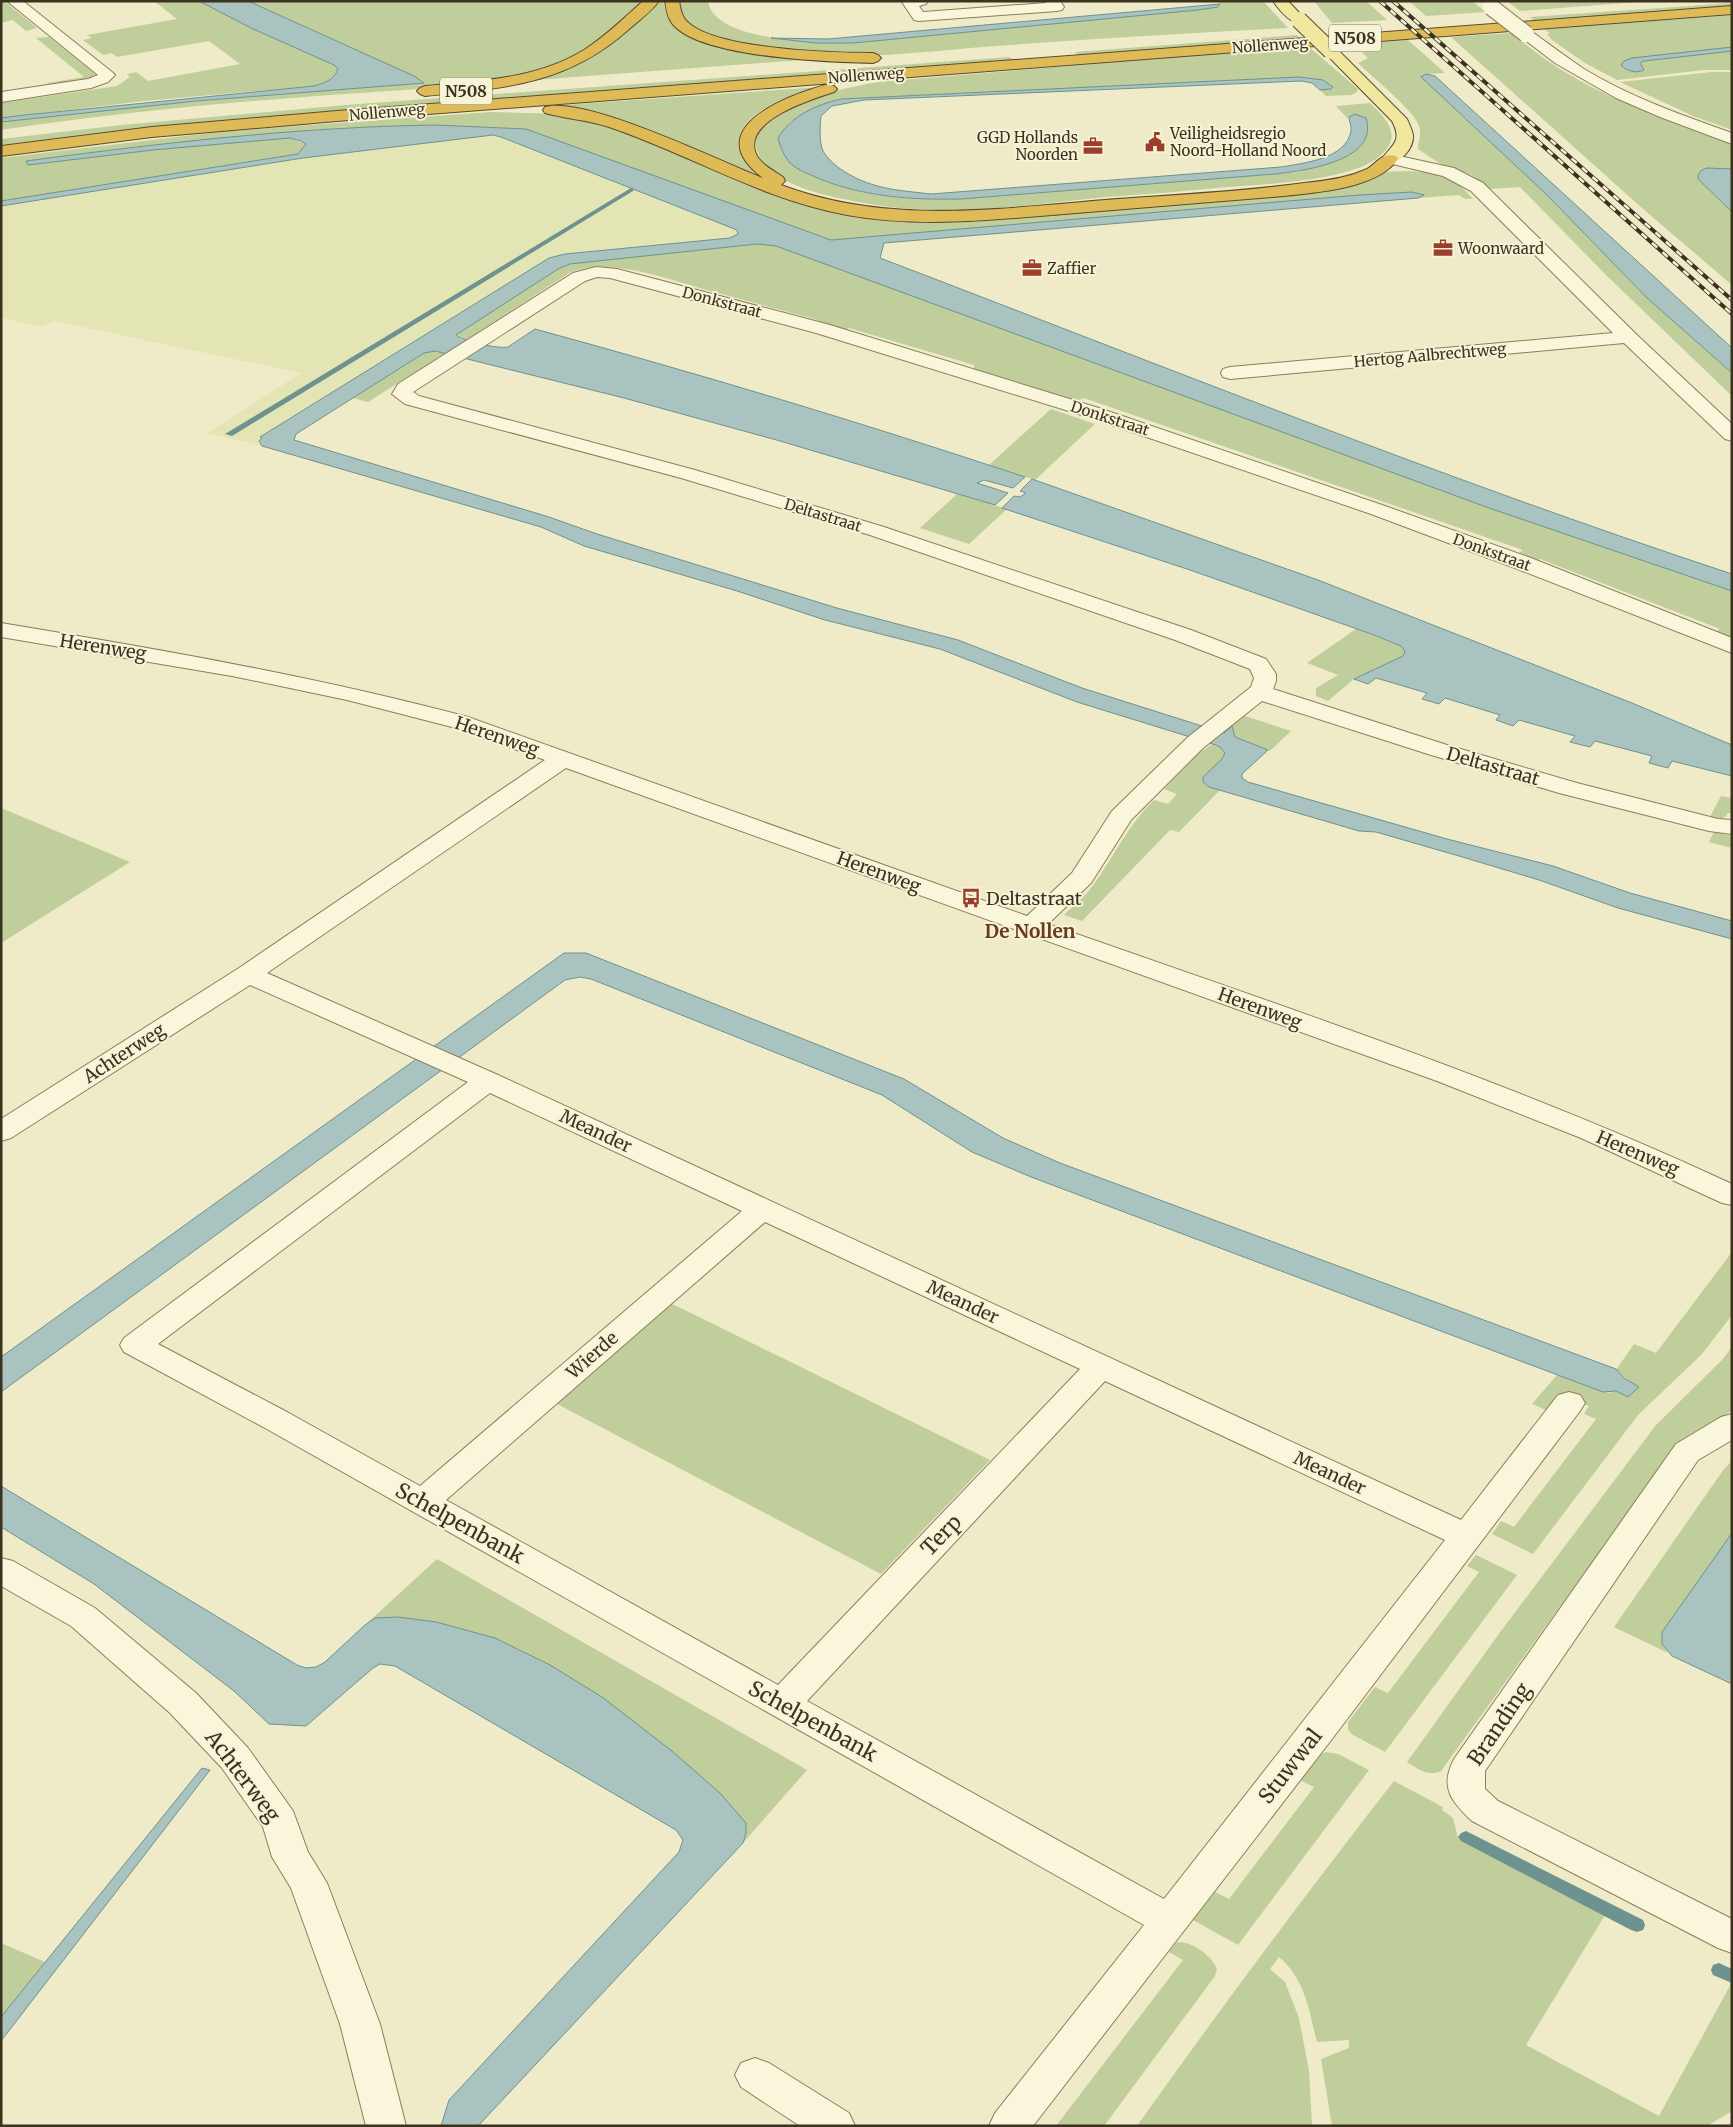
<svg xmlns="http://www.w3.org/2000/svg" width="1733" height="2127" font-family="Merriweather,serif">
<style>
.farmland{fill:#e4e5b4}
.green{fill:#bfce9a}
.water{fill:#a8c3c0;stroke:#6e928f}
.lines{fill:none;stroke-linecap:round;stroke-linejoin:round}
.stream{fill:#6e928f;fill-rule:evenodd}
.minor-casing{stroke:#8c7e5c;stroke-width:2}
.major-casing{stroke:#5a4b30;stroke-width:2}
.highway-casing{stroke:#5a4b30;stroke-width:2}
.minor{fill:#faf6db;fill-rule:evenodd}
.major{fill:#f2e79f;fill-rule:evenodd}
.highway{fill:#dfbb58;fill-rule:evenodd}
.rail-casing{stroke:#3c3220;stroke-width:4}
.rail{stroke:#f6f3d7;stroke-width:2.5;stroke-dasharray:7;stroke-linecap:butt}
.minor-bridge-casing{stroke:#8c7e5c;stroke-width:18;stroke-linecap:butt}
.major-bridge-casing{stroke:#5a4b30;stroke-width:18;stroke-linecap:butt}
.minor-bridge{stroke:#faf6db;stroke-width:16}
.major-bridge{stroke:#f2e79f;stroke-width:16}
.labels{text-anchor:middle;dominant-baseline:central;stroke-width:4;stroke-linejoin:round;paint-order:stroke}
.far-street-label{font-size:15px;fill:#3c3220;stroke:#f6f3d7}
.far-poi-label{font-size:15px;fill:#3c3220;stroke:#f6f3d7;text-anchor:start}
.shield{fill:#f6f3d7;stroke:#746c57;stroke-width:1}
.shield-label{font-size:16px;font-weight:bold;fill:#3c3220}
.street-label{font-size:18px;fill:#3c3220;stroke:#f6f3d7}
.poi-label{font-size:18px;fill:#3c3220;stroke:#f6f3d7;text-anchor:start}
.neighbourhood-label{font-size:19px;font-weight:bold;fill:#693b1e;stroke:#f6f3d7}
.near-street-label{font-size:21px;fill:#3c3220;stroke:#f6f3d7}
</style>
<rect width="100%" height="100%" fill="#efeac7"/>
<path class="farmland" d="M493,135l8,2 236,93 1,4 -8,4 -165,16 -16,4 -288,179 1,1 -3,3 3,5 -54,-13 93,-60 -247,-52 -11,6 -42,-9v-112l302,-48z"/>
<path class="green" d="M1,1h3l33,27 -11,3 -13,-11 -12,3z
M154,1h45l52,27 83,37 4,3c-4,12 -13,15 -24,18l-170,15 -143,17v-15l116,-17 13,-9 -3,-3 9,-2 12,9 92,-17 -31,-23 -92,16 -5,-4 -9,2 -20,-15 9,-2 -5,-3 90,-16z
M248,1h397c-21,18 -50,49 -74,58 -80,31 -170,30 -254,37 -106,8 -211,18 -316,34v-8l195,-21 227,-18 -9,-7z
M660,1h3l4,15 17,15 76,23 41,6 -267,20 27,-8 33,-16z
M680,1h28c6,44 128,43 162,40l328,-31 20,-3 2,-3 -2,-3h45l25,27c-92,5 -185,10 -278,17 -64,4 -129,14 -192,10 -14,-1 -28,-4 -41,-6 -24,-4 -103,-12 -97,-48z
M1314,1h52l21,19 -55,3z
M1409,1h63l14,11 -60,4z
M1507,1h144l-131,10z
M1732,3v4l-197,14 -5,-4z
M1732,15v33l-106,12 6,10 4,2 4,-9 4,-2 88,-10v19h-28l-87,10 -32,-17 -33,-23 -5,-6 3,-1 -6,-4z
M1511,33c19,15 38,30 59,42 51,30 107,48 162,68v26l-25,-1 -9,11 34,33v73l-90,-77 -191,-171z
M1297,35l4,4 -223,16 -3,-3z
M49,37l46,37c-8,11 -32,10 -45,12l-3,-3 37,-6 -48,-39z
M1408,40l37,33 -19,1 29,34 92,87 100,103 85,75v23l-126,-121 -86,-88 -30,2 -18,-14 -33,-12 -21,-14c0,-8 4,-14 1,-23 -6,-17 -46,-48 -61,-63l10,-5 -15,-14z
M1308,46l50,43 -1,3 -6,3 -25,1 -6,-6 11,-1 -8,-9 -24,-3 -458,22 -25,8 -26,15 -9,25c3,5 6,13 10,16 4,4 11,7 17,10 46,25 102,27 153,26l314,-25 23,-2 34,-9 15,-7 19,-18 -17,-21 -1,2 -12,-13 34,-3c18,17 35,35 6,56 -31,22 -109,25 -148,28 -40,4 -80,7 -121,10 -52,5 -107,13 -160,13 -34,0 -69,-3 -103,-11 -28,-5 -89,-21 -88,-57 0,-11 10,-22 19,-27 30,-18 68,-27 103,-33z
M1010,57l3,3 -775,59 -116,11 -121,15v-6l121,-14 236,-21z
M1712,72h20v58l-39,-14 -73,-34z
M820,87c-25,6 -87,26 -81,60 2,12 12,21 19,29l-39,-16 -170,-54z
M491,112l68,2 42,8 154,63 120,32 394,-22 115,-23c22,-1 53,-3 72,11 7,4 12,11 17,16h-8l-6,-4 -41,3 5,-2 -11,-4 -581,48 -306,-111 -90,-4 -97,3 -203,19 -108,14 2,4 124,-15 137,-12 16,6 -8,10 -297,47v-43l226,-27z
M757,244l19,2 713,262 243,83v48l-17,-7 5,-3 -180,-70 -6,3 -16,-8 5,-4 -439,-152 -7,3 -103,-31v-5l-125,-37 -5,3 -29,-8 3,-3c-36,-10 -72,-19 -108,-29 -40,-11 -99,-34 -139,-19l-104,67 -12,-5 103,-65 12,-5z
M435,351l10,2 -77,49 -15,-4 71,-45z
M1051,409l44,15 -60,56 -46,-15z
M957,494l50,15 -38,35 -49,-16z
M1356,629l45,17 4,5 -2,5 -49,23 -26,22 -12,-5v-8l22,-13 -31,-12z
M1242,715l49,16 -21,20 -35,-14 -3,-11z
M1212,744l9,4 4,5 -16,34 11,3 -41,42 -9,-2 -88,91 -18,-6c10,-10 22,-19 30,-31 20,-28 35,-60 60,-84l14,4 9,-10 -13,-5 33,-34z
M1721,796l11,2v15h-4c-5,8 -10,6 -18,4z
M1,808l129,54 -129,81z
M1714,832l18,4v12l-23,-6z
M1732,1252v63l-30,39 -64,61 -105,139 -41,-20 9,-13 13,6 82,-108 -12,-5 5,-8 -29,-12 -14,16 -14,-6 25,-29 51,18 8,-2 13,-10 -13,-11 18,-26 22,9z
M672,1304l25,12 293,144 -109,114 -324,-170z
M1732,1347v64l-43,24 -18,18 -230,318c-13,6 -23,-2 -34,-9l94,-131 155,-206 66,-65z
M1732,1461v72l-70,111 6,9 -54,-26 110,-158z
M1476,1555l41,20 -132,177 -32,-17 -5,-5v-8l27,-35 13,6 91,-121 -12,-6z
M437,1559l370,211 -64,73 3,-10 -144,-136 -52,-32 -55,-27 -59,-16 -38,-5 -23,1 -10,7z
M1326,1752l12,2 31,16 -131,175 -45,-25 22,-28 14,7 85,-112 -14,-7 20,-25z
M1394,1781l49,26 -1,3 11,8 5,20 147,77 -79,130 133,71 73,-134v129l-25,15h-375l-11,-67 28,-11v-8l-32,2c-8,-32 -12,-63 -38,-85l-9,12 15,13 14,36 10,53 3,55h-175c83,-117 169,-232 257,-345z
M1177,1942c15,-1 35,14 40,27l-2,7 -111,150h-48l127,-166 -14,-8z
M1,1943l44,19 -44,55z"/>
<path class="water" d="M199,1h49l166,75 10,7 -228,18 -195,21v-4l24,-3 289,-29c11,-3 20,-6 24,-17l-4,-4 -83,-37z
M1220,4l-2,3 -20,3 -345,33h-37l-45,-5 57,1z
M1732,47v4l-88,10 -4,2 4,7c-8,4 -17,1 -23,-5l3,-4 8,-3z
M1426,74l9,2 297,272v25l-85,-75 -100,-103 -126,-118z
M1299,77l24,3 10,7 -2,2 -11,1 -8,-7 -11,-2 -437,19 -32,6 -11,10c-1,10 -2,26 2,35 3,6 11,13 16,17 30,21 57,22 92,26l350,-27c23,-4 65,-8 70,-36 1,-5 -2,-9 -2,-14l6,-3 11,4c14,43 -63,53 -91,56l-314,25c-50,1 -101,-2 -148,-23 -7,-3 -17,-7 -23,-13 -6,-7 -10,-17 -12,-25 14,-23 38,-33 63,-39z
M435,125l91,4 305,111 528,-45 53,-3 12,3 -6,3 -534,45 -4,15c283,108 564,221 852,316v17l-243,-83 -713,-262 -19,-2 -187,20 -12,5 -102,66c9,6 40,14 52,12l27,-18c165,45 328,94 490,148l-12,11 -29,-8 -7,3 31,10 -13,12 -215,-64 -156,-43 -189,-47 -11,2 -128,81 -2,6 255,77 48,17 240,74 121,32 124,48 142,45 8,-7 3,11 33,13 -26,24v4l6,4 199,57 106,27 77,27 102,28v18l-114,-31 -79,-28 -80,-24 -83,-24 -17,-1 -150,-44 -6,-5v-5l19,-18 3,-6 -4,-5 -5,-3 -139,-43 -137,-53 -115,-29 -88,-29 -153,-45 -43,-19 -279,-81 -3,-5 3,-3 -2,-1 289,-179 16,-4 165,-16 8,-4 -1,-4 -236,-93 -8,-2 -190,23 -302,48v-5l297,-47 8,-10 -5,-3 -11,-3 -137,12 -125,15 -2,-4c136,-18 272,-34 409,-36z
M1707,168l25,1v43l-34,-33c0,-7 3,-9 9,-11z
M1032,479l286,101 314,123 100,42v31l-60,-15 -4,7 -19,-5 3,-7 -57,-15 -5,6 -20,-5 5,-6 -56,-16 -6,6 -17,-6 4,-5 -55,-17 -6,6 -17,-5 5,-6 -51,-15 -8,6 -14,-5 49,-23 2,-5 -4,-5 -27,-11 -184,-65 -188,-62 12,-12 6,1 6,-4 -6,-2z
M564,953h22l318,126 99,59 57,25 556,206 8,9 15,9 -11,10 -12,-6 -13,1 -572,-215 -59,-25 -90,-57 -291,-116 -11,-2 -15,3 -564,412v-35z
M1,1486l296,179 9,3 10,-1 9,-5 40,-37 10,-7 23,-1 38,5 59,16 55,27 52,32 70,54 48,42 26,30v10l-3,10 -265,283h-37l8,-26 230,-248 4,-12 -7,-10 -281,-164 -15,-2 -7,4 -67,58 -37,-2 -35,-33 -140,-107 -93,-57z
M1732,1533v151l-60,-28 -10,-12v-12z
M202,1768l8,2 -209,271v-24z"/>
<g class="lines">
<path class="stream" d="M631,188l3,2 -1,1 -401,245 -7,-2z
M1466,1831l177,89 2,5 -2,5 -6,2 -6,-2 -170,-89 -3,-4 3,-4z
M1719,1963l13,6v14l-19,-8 -2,-5 2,-5z"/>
<defs>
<path id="minor" d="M7,1h16l89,71 3,3 -7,7 -17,6 -90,14v-10l87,-13 10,-4z
M928,1l-2,3 -7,2 4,6 123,-9 -1,-2h15l4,6 -2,3 -5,1 -138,10 -5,-1 -12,-18z
M1526,30l5,1c18,13 35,26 53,38 46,28 97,46 148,64v11l-72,-27 -44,-19 -61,-35 -34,-26 -2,-3 2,-3z
M1390,154l64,14 29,15 155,153 94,88v17l-7,-2 -101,-96 -394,36 -7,-2 -2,-4 2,-4 7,-2 383,-34 -142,-142 -28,-15 -59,-14 -2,-3 2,-3z
M596,267l21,2 213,56 272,84 283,97 146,52 201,80v15l-217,-85 -144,-54 -283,-97 -272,-84 -206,-55 -13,-1 -12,4 -172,111 6,4 276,74 189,57 307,103 75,29 10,15v7l-3,8 174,56 130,38 141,36 14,1v14l-23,-3 -150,-38 -128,-38 -169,-54 -59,47 -72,72 -40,63 -43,41c230,81 463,157 684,260v21l-10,-2 -141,-65 -144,-57 -871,-313 -299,205 231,102 963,445 97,-125 11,-3 11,3 5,8 -5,8 -248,328 -299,387h-44l6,-13 149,-188 -879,-497 -141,-76 -4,-7 4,-7 344,-256 -218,-97 -239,153 -10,3v-22l238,-151 306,-208 -93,-33 -105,-27 -115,-24 -231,-39v-14c157,26 313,53 467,94l559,199 45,-43 40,-62 75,-73 64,-51 3,-9 -4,-9 -75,-29 -305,-105 -189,-57 -276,-74 -13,-10 6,-10 175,-111zM490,1093l252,118 -322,275 -133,-74 -129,-68zM765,1222l315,147 -302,316 -332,-185zM1105,1381l340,159 -281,359 -357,-198z
M1732,1414v26l-34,20 -213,311v18l13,12 234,118v34l-14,-5 -246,-127c-20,-19 -33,-33 -18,-62l222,-315 45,-27z
M1,1558l12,3 82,47 101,85 52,55 45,63 15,41 19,31 53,141 26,102h-40l-26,-102 -49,-136 -19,-31 -9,-30 -41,-59 -52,-55 -99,-87 -70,-40z
M755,2058l14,5 80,50 6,13h-55l-59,-39 -6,-12 6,-12z"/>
<path id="major" d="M1273,1h15l18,19 -2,3c-12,3 -24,-12 -31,-22z
M1331,46l5,2 71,71c2,5 5,10 6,16 1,14 -14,31 -29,27l-2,-3c10,-15 21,-17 10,-38l-66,-67 -3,-3 3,-3z"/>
<path id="highway" d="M643,1h16c-8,11 -21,20 -31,29 -62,55 -124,58 -203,66l-5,-2 -3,-3 3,-3 5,-2c54,-5 112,-7 159,-36 22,-14 40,-32 59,-49z
M665,1h14c1,5 2,11 4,15 17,34 154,37 190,37l5,2 3,3 -3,3 -5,2c-40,-1 -183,-5 -203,-43 -3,-5 -4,-13 -5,-19z
M1732,6v8l-1395,107 -185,16 -151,19v-10l151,-19 185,-16z
M829,84l5,2 3,3 -3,3c-21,7 -88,27 -79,59 3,12 18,19 28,26l2,4 -4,4c106,40 214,24 324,15 67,-5 133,-8 199,-17 21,-2 44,-5 63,-14 10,-6 15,-17 29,-13l2,3c-21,30 -81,33 -114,37 -73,6 -147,12 -220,18 -72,6 -145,14 -217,1 -84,-15 -158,-61 -238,-88 -21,-7 -42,-8 -64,-14l-2,-3 2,-3c42,-11 174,54 218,71 -66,-49 24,-83 66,-94z"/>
</defs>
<use href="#minor" class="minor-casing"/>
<use href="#major" class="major-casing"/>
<use href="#highway" class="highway-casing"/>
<use href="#minor" class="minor"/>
<use href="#major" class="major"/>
<use href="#highway" class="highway"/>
<defs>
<path id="rail" d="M1380,1l352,313
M1393,1l339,299"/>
</defs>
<use href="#rail" class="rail-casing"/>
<use href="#rail" class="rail"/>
<defs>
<path id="minor-bridge" d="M1491,7l35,27"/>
<path id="major-bridge" d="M1299,20l32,31"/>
</defs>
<use href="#minor-bridge" class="minor-bridge-casing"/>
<use href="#major-bridge" class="major-bridge-casing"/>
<use href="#minor-bridge" class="minor-bridge"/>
<use href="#major-bridge" class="major-bridge"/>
</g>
<defs>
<symbol id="civic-bare" viewBox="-9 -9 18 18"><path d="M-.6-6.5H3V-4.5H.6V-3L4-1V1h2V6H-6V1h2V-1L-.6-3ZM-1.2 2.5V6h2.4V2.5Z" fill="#9c3e2b" stroke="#f6f3d7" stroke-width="2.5" paint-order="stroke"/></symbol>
<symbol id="office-bare" viewBox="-9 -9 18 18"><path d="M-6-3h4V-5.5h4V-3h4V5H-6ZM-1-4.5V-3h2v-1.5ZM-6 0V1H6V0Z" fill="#9c3e2b" stroke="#f6f3d7" stroke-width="2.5" paint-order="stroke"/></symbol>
<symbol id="bus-bare" viewBox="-9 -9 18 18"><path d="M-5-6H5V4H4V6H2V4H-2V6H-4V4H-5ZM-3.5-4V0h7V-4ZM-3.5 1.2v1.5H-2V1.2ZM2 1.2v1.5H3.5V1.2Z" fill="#9c3e2b" stroke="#f6f3d7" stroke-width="2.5" paint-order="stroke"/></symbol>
</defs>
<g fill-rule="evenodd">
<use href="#civic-bare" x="1141" y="128" width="28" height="28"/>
<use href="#office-bare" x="1079" y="132" width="28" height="28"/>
<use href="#office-bare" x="1429" y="234" width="28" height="28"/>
<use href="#office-bare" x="1018" y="254" width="28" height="28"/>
<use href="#bus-bare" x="957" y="884" width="28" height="28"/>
</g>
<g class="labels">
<g class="far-street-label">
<text transform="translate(1270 45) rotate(-4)">Nollenweg</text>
<text transform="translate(866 75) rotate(-4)">Nollenweg</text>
<text transform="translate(387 112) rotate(-5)">Nollenweg</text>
<text transform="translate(722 302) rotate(15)">Donkstraat</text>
<text transform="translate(1430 355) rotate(-5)">Hertog Aalbrechtweg</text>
<text transform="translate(1110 418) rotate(18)">Donkstraat</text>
<text transform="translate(823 515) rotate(17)">Deltastraat</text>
<text transform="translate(1492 552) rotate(20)">Donkstraat</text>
</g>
<g class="far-poi-label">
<text x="1170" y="133">Veiligheidsregio<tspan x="1170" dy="17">Noord-Holland Noord</tspan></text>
<text x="1078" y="137" text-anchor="end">GGD Hollands<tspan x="1078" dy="17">Noorden</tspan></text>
<text x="1458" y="248">Woonwaard</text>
<text x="1047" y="268">Zaffier</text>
</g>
<g class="shield">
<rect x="1329" y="24.5" width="52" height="27" rx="4"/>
<rect x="440" y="77.5" width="52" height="27" rx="4"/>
</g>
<g class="shield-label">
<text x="1355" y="38">N508</text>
<text x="466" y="91">N508</text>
</g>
<g class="street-label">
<text transform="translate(103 647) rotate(9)">Herenweg</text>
<text transform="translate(497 736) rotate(19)">Herenweg</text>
<text transform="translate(1493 766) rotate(16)">Deltastraat</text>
<text transform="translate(879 872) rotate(20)">Herenweg</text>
<text transform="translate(1260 1008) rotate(20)">Herenweg</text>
<text transform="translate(124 1053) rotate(-33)">Achterweg</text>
<text transform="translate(596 1131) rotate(25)">Meander</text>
<text transform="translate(1638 1153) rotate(23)">Herenweg</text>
<text transform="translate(963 1302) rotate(25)">Meander</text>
<text transform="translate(592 1355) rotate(-41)">Wierde</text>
<text transform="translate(1330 1473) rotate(25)">Meander</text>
</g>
<g class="poi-label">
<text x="986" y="898">Deltastraat</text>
</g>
<g class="neighbourhood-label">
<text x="1030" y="931">De Nollen</text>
</g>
<g class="near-street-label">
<text transform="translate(460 1523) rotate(29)">Schelpenbank</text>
<text transform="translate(941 1535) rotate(-46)">Terp</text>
<text transform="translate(813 1721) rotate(29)">Schelpenbank</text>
<text transform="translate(1499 1724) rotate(-56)">Branding</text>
<text transform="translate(1290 1766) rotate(-52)">Stuwwal</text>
<text transform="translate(243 1776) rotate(53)">Achterweg</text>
</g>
</g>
<rect width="1733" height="2127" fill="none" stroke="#3c3220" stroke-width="5"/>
</svg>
